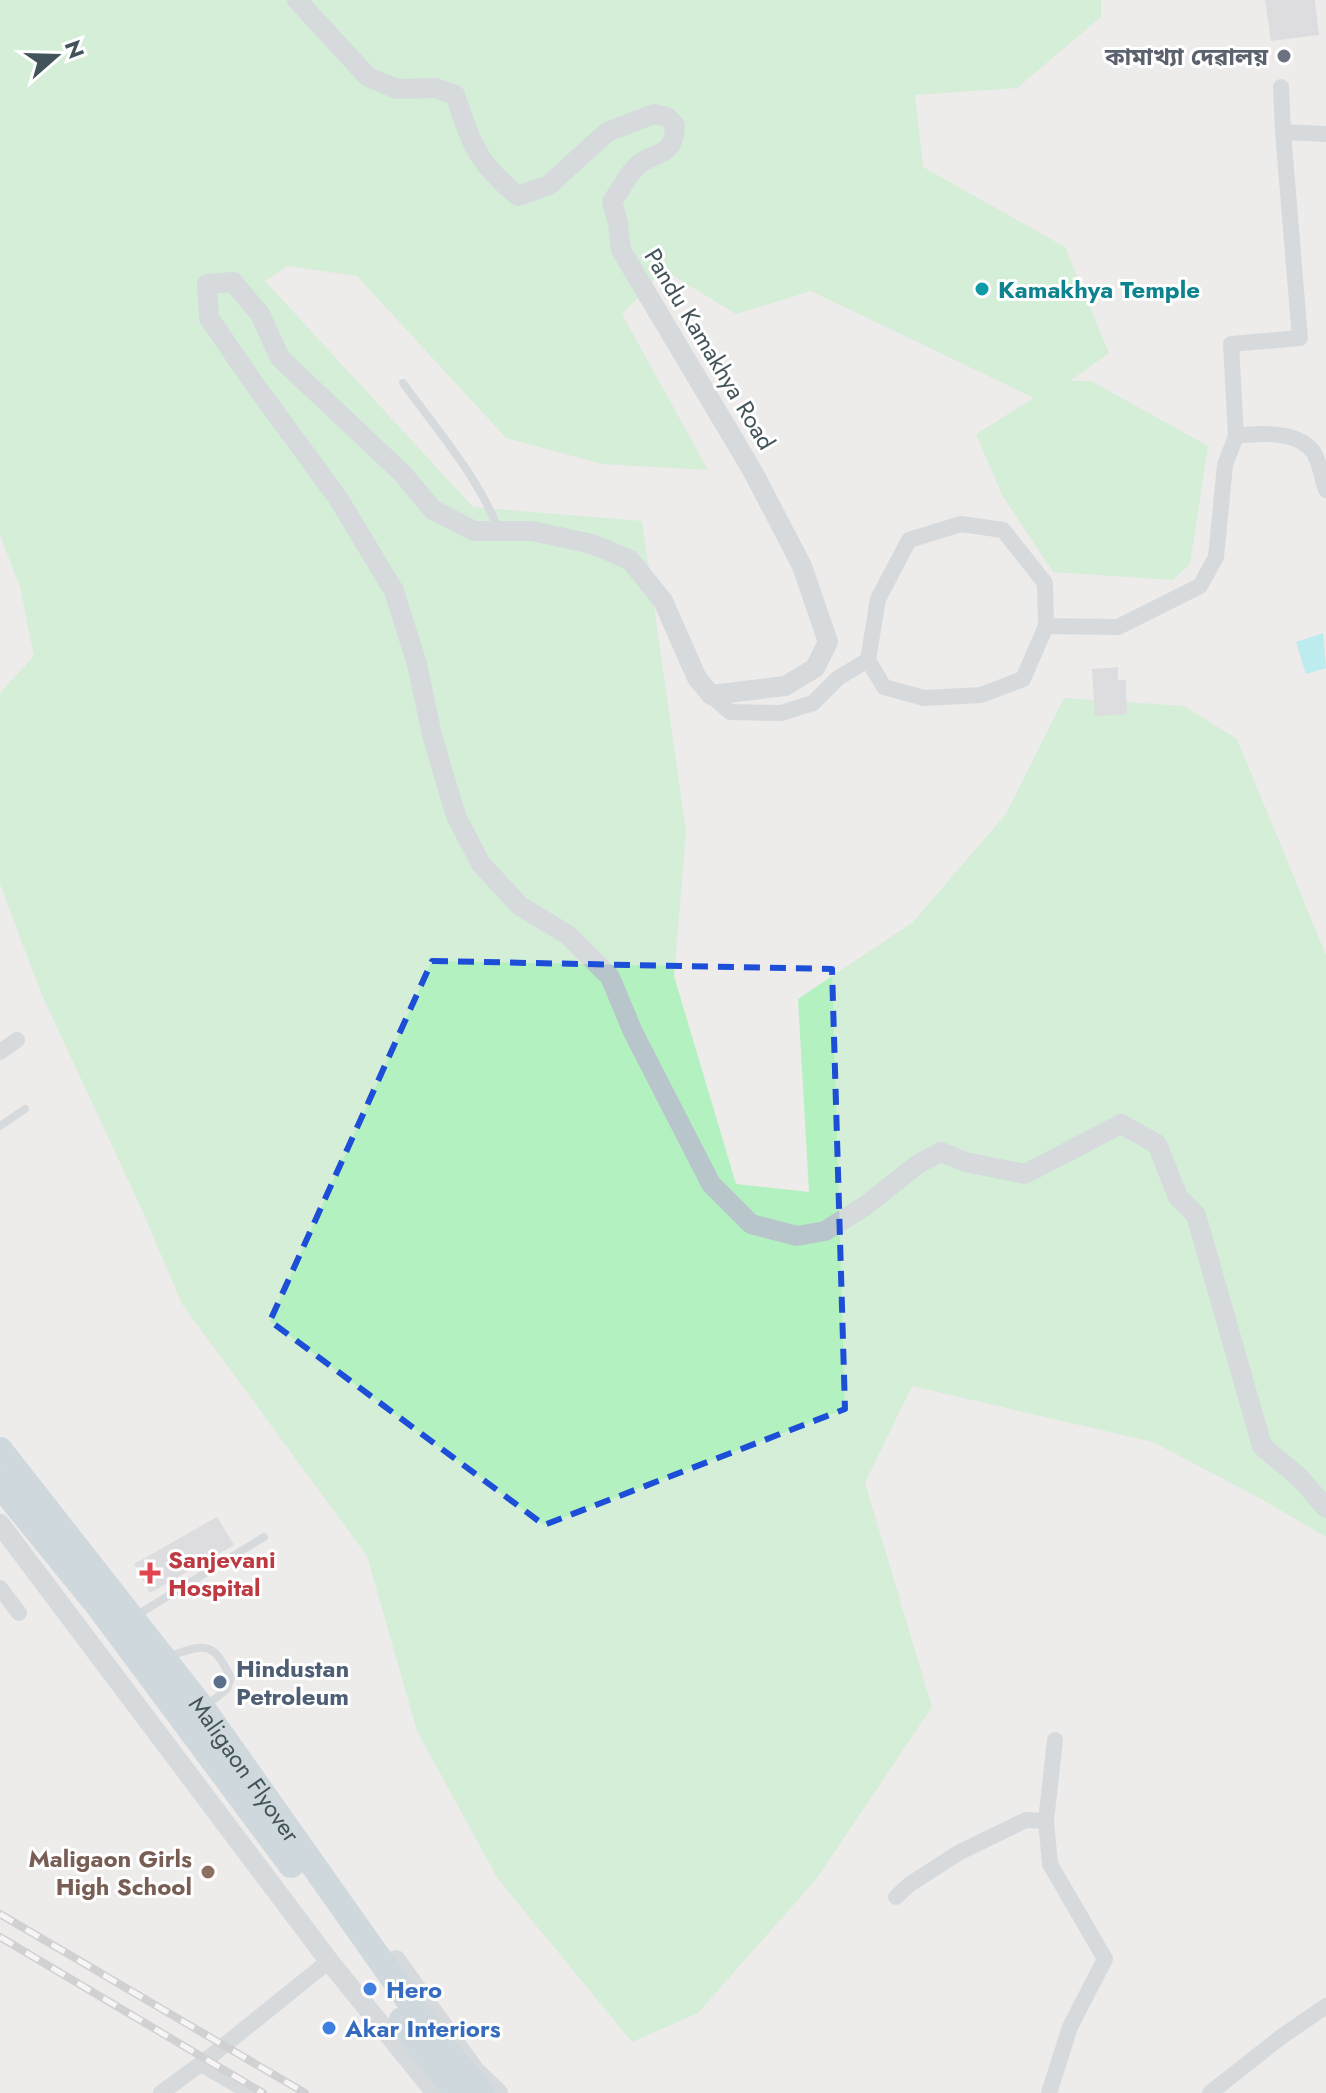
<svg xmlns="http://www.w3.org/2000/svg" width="1326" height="2093" font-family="Jost,'Noto Sans Bengali',sans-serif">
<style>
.green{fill:#b4f1c1}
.water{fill:#7eedf1}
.building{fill:#c7ccd1}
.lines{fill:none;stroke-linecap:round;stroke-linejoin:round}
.service{stroke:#b8c6cc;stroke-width:8}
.minor{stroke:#b8c6cc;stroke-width:16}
.tertiary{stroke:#b8c6cc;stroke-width:20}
.primary{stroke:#a8c1cd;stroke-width:26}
.rail-casing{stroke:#adb2b6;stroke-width:8}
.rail{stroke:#fff;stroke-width:5;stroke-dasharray:15;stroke-linecap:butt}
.marked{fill:none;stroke:#1d4ed8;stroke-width:6;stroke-dasharray:16 10;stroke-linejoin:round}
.worship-dot{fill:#6b7280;stroke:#fff;stroke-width:3}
.culture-dot{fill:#0f9aa8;stroke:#fff;stroke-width:3}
.health-dot{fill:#e0444e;stroke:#fff;stroke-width:3}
.service-dot{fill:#5c6f8a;stroke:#fff;stroke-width:3}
.education-dot{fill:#8d6e63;stroke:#fff;stroke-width:3}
.shop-dot{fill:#3f7fe0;stroke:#fff;stroke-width:3}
.labels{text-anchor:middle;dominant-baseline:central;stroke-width:6;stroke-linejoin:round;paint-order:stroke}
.worship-label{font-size:24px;font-weight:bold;fill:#5b616d;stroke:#fff;text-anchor:end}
.culture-label{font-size:24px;font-weight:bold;fill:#0d838f;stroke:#fff;text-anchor:start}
.street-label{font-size:24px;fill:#425359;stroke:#fff}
.health-label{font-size:24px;font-weight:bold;fill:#be3a42;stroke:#fff;text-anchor:start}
.service-label{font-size:24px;font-weight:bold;fill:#4e5e75;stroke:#fff;text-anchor:start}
.education-label{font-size:24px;font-weight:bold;fill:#785e54;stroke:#fff;text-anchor:end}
.shop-label{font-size:24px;font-weight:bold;fill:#366cbe;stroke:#fff;text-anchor:start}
</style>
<rect width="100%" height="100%" fill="#eeebeb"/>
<path class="green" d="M0,0h1101v17l-84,71 -102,7 8,72 142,80 44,106 -39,28h21l117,65 -18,118 -17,16 -120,-8 -51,-77 -26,-61 58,-36 -223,-107 -75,23 -72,-44 -42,44 86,156 -106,-6 -96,-26 -149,-162 -69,-10 -23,15 208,226 169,14 44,311 -12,144 62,208 73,8 -11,-193 115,-77 93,-108 58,-116 120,8 53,33 89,216v582l-63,-37 -110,-58 -241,-56 -47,97 67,224 -115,171 -119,135 -66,29 -134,-163 -81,-148 -50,-175 -185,-252 -40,-94 -101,-217 -41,-109v-191l34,-37 -14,-69 -20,-52z"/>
<path class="water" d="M1323,633l3,35 -20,6 -10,-32z"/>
<path class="building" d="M1265,0h50l4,35 -48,6z
M1118,667v13h8l1,34 -32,2 -3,-47z
M217,1517l17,28 -84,48 -16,-29z"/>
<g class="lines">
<path class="service" d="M403,383c34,47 75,93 96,148
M0,1126l25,-17
M142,1612l122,-75
M176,1654c33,-12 39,-8 55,24l-4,11 -16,13"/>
<path class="minor" d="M1283,132l43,2
M1236,436l-5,-92 69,-6 -17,-206 -2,-45
M961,524l42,6 42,53 1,43 -23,53 -42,16 -57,3 -40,-11 -16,-27 10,-61 31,-59z
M1046,626l72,1 82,-41 16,-29 9,-92 11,-29c23,-3 63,-6 78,17 6,10 8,26 12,37
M711,695l19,17 51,1 32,-10 25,-25 30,-18
M0,1052l17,-12
M0,1588l19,25
M896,1897l14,-13 50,-32 66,-32 20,1
M201,2064l50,29
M161,2093l45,-33 123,-99
M1049,2093l21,-66 35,-68 -55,-95 -4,-43 9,-81
M1210,2093l71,-56 45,-31"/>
<path class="tertiary" d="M297,0l71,77 29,12 38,-1 20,7c17,49 21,67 63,101l31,-11 58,-53 47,-18 13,3 8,8c-1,36 -23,24 -41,44 -8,10 -15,22 -22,33l6,21 3,27 131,220 50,96 26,76 -13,26 -30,18 -74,9 -14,-17 -34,-77 -33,-41 -38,-16 -60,-13h-58l-41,-21 -31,-37 -122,-115 -20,-44 -27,-32 -26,2 2,34 46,67 83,113 56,93 23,73 15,71 24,81 25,48 39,42 48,29 42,42 23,55 78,152 40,40 46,12 28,-5 40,-25 53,-42 23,-12 24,10 60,12 96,-50 36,20 21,53 18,18 66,231 38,32 26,30
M0,1524l329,437 107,132
M396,1960l79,111 23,22"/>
<g class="primary">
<path id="s1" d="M0,1450l203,259 230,326 49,58"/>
<path d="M0,1485l97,119 194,261"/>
<path d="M402,2020l21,31 35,42"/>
</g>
<defs>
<path id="rail" d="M0,1914l305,179
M0,1937l263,156"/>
</defs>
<use href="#rail" class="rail-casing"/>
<use href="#rail" class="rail"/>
</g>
<path d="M0 0H1326V2093H0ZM432,961l400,8 13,440 -301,116 -274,-204z" fill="#eeebeb" fill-opacity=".55" fill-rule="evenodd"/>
<path class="marked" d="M432,961l400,8 13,440 -301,116 -274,-204z"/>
<circle class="worship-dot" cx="1284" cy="56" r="8"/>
<circle class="culture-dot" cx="982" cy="289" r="8"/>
<path class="health-dot" d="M146 1561h8v8h8v8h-8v8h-8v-8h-8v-8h8z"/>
<circle class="service-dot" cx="220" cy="1682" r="8"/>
<circle class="education-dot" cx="208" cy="1872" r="8"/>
<g class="shop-dot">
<circle cx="370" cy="1989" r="8"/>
<circle cx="329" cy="2028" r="8"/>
</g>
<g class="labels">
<g class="worship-label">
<text x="1268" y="56">কামাখ্যা দেৱালয়</text>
</g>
<g class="culture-label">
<text x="998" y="289">Kamakhya Temple</text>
</g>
<g class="street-label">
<text transform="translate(710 349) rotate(59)">Pandu Kamakhya Road</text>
<text stroke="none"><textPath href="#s1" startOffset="402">Maligaon Flyover</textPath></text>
</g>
<g class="health-label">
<text x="168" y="1559">Sanjevani<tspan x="168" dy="28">Hospital</tspan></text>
</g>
<g class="service-label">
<text x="236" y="1668">Hindustan<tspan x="236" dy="28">Petroleum</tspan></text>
</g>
<g class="education-label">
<text x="192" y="1858">Maligaon Girls<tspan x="192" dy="28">High School</tspan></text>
</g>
<g class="shop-label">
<text x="386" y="1989">Hero</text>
<text x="345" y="2028">Akar Interiors</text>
</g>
</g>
<g transform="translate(56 56) rotate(70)" stroke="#ffffff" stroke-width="6" paint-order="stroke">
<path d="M0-6L14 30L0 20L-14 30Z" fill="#425359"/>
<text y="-12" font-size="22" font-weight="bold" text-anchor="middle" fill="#425359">N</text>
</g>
</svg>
